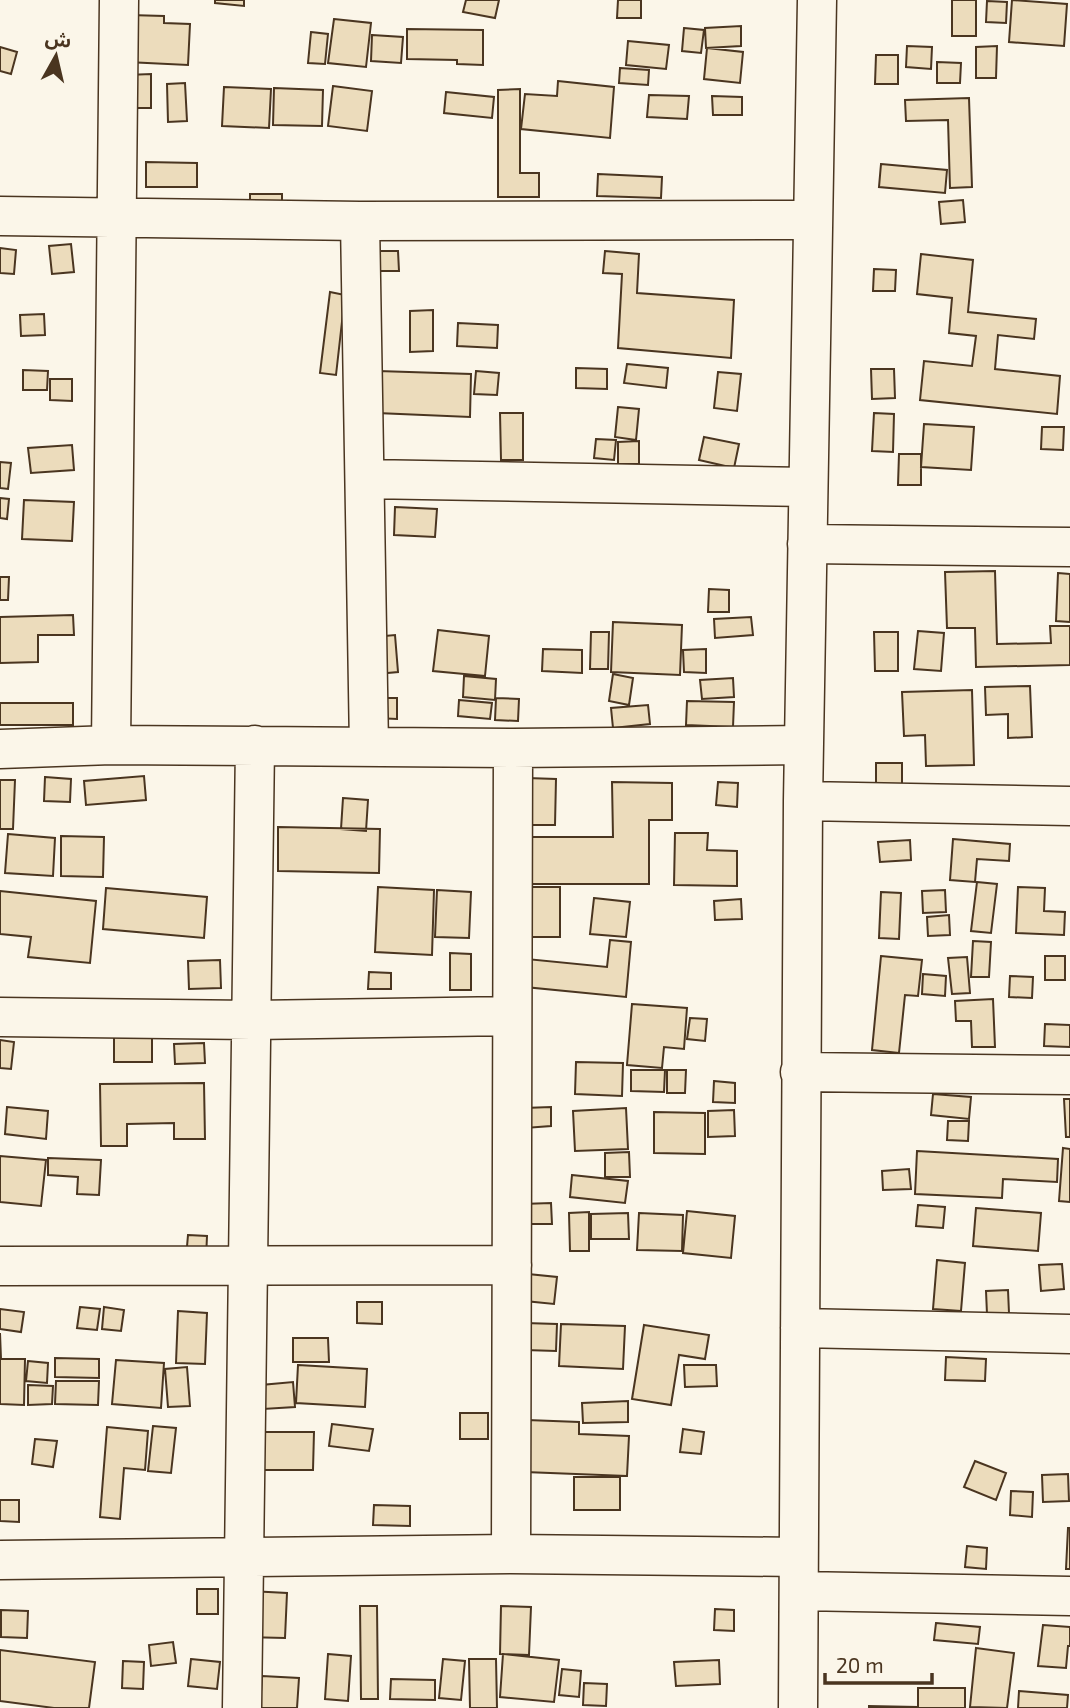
<svg xmlns="http://www.w3.org/2000/svg" width="1070" height="1708" font-family="'Exo 2','Noto Sans Arabic',sans-serif">
<style>
.building{fill:#ecdcbc;stroke:#4a3520;stroke-width:2}
.lines{fill:none;stroke-linecap:round;stroke-linejoin:round}
.minor-casing{stroke:#4a3520;stroke-width:41}
.minor{stroke:#fbf6e9;stroke-width:38}
</style>
<rect width="100%" height="100%" fill="#fbf6e9"/>
<path class="building" d="M215,0h29v6l-29,-3z
M466,0h33l-4,18 -32,-6z
M618,0h23v18h-24z
M952,0h24v36h-24z
M1012,0l55,4 -3,42 -55,-4z
M987,1l20,1 -1,21 -20,-1z
M129,15l35,1v7l26,1 -2,41 -61,-3z
M334,19l37,4 -5,44 -38,-4z
M741,26v20l-35,2 -1,-20z
M684,28l20,2 -3,23 -19,-2z
M407,29l76,1v35l-26,-1v-4l-50,-1z
M311,32l17,2 -3,30 -17,-1z
M372,35l31,2 -2,26 -30,-2z
M628,41l41,4 -3,24 -40,-4z
M907,46l25,1 -1,22 -25,-2z
M997,46l-1,32h-20v-31z
M0,47l17,5 -6,22 -11,-3z
M707,48l36,4 -3,31 -36,-4z
M876,55h22v29h-23z
M937,62l24,1 -1,20h-23z
M620,68l29,2 -1,15 -29,-2z
M151,74v34h-23l-1,-33z
M558,81l56,6 -4,51 -89,-9 4,-35 32,2z
M185,83l2,38 -19,1 -1,-38z
M333,86l39,5 -5,40 -39,-5z
M224,87l47,2 -2,39 -47,-2z
M274,88l49,2 -1,36 -49,-1z
M520,89v84h19v24h-41v-107z
M446,92l48,5 -2,21 -48,-5z
M649,95l40,1 -2,23 -40,-2z
M712,96l30,1v18h-29z
M969,98l3,89 -22,1 -2,-68 -42,1 -1,-21z
M146,162l51,1v24h-51z
M881,164l66,6 -2,23 -66,-6z
M598,174l64,3 -1,21 -64,-2z
M250,194h32v17h-32z
M963,200l2,22 -24,2 -2,-22z
M71,244l3,28 -22,2 -3,-28z
M0,248l16,2 -2,24 -14,-1z
M375,251h23l1,20h-24z
M605,251l34,3 -2,39 97,7 -3,58 -113,-10 4,-74 -19,-1z
M921,254l52,6 -5,52 68,7 -2,20 -36,-4 -3,34 65,7 -3,38 -137,-14 4,-39 48,5 4,-30 -27,-3 3,-35 -35,-4z
M874,269l22,1 -1,21h-22z
M330,292l15,3 -9,80 -16,-2z
M433,310v41l-23,1v-41z
M44,314l1,21 -24,1 -1,-21z
M458,323l40,2 -1,23 -40,-2z
M627,364l41,4 -2,20 -42,-5z
M576,368l31,1v20l-31,-1z
M871,369h23l1,29 -23,1z
M23,370l25,1 -1,19h-24z
M378,371l93,3 -1,43 -93,-4z
M476,371l23,2 -2,22 -23,-1z
M718,372l23,2 -4,37 -23,-3z
M50,379h22v22l-22,-1z
M618,407l21,2 -3,31 -21,-3z
M500,413h23v47h-22z
M874,413l20,1 -1,38 -21,-1z
M924,424l50,3 -3,43 -50,-3z
M1042,427h22l-1,23 -22,-1z
M704,437l35,7 -5,24 -35,-8z
M596,439l20,1 -2,20 -20,-2z
M639,441v23h-21v-22z
M72,445l2,25 -43,3 -3,-25z
M899,454h22v31h-23z
M0,462l11,1 -3,26 -8,-1z
M0,498l9,1 -2,20 -7,-1z
M24,500l50,2 -2,39 -50,-2z
M395,507l42,2 -2,28 -41,-2z
M995,571l2,73 54,-1 -1,-17h20v39l-94,2 -1,-39h-28l-2,-56z
M1058,573l12,1v48l-14,-1z
M0,577h9l-1,23h-8z
M709,589l20,1v22h-21z
M73,615l1,20h-36v27l-38,1v-46z
M751,617l2,18 -38,3 -1,-19z
M613,622l69,3 -2,50 -69,-3z
M438,630l51,6 -4,40 -52,-5z
M918,631l26,2 -3,38 -27,-2z
M591,632h18l-1,37h-18z
M874,632h24v39h-23z
M395,635l3,37 -21,2 -3,-37z
M543,649l39,1v23l-40,-2z
M706,649v24l-22,-1 -1,-22z
M613,674l20,4 -4,27 -20,-4z
M464,676l32,3 -1,21 -32,-3z
M733,678l1,19 -32,2 -2,-19z
M1030,686l2,51 -24,1v-24l-22,1 -1,-28z
M972,690l2,75 -48,1 -1,-31 -21,1 -2,-44z
M376,698h21v21l-21,-1z
M496,698l23,1 -1,22 -23,-1z
M459,700l33,3 -2,16 -32,-3z
M687,701l47,1 -1,25 -47,-2z
M0,703h73v22h-73z
M648,705l2,19 -37,4 -2,-20z
M876,763h26v24h-26z
M144,776l2,24 -60,5 -2,-24z
M45,777l26,2 -1,23 -26,-1z
M527,778l29,1 -1,46h-29z
M0,780h15l-2,49h-13z
M612,782l60,1v37h-23v64h-122v-47h86z
M718,782l20,1 -1,24 -21,-2z
M343,798l25,2 -2,31 -25,-2z
M278,827l102,2 -1,44 -101,-2z
M675,833h33l-1,17 30,1v35l-63,-1z
M8,834l47,4 -2,38 -48,-3z
M61,836l43,1 -1,40 -42,-1z
M953,839l57,5 -1,17 -32,-2 -2,23 -25,-2z
M910,840l1,20 -31,2 -2,-20z
M977,882l20,2 -6,49 -20,-2z
M378,887l56,3 -2,65 -57,-3z
M522,887h38v50h-38z
M1018,887l27,1 -1,23 21,1 -1,23 -48,-2z
M106,888l101,9 -3,41 -101,-9z
M437,890l34,2 -2,46 -34,-1z
M945,890l1,22 -23,1 -1,-22z
M0,891l96,10 -6,62 -62,-6 3,-20 -31,-3z
M881,892l20,1 -2,46 -20,-1z
M594,898l36,4 -4,35 -36,-3z
M741,899l1,20 -27,1 -1,-19z
M949,915l1,20 -22,1 -1,-19z
M610,940l21,2 -5,55 -101,-10 2,-28 80,8z
M973,941l18,1 -2,35h-18z
M450,953l21,1v36h-21z
M881,956l41,4 -4,36 -13,-1 -6,58 -27,-3z
M1045,956h20v24h-20z
M967,957l3,36 -18,1 -4,-36z
M220,960l1,28 -32,1 -1,-28z
M369,972l22,1v16h-23z
M923,974l23,2 -1,20 -23,-2z
M1010,976l23,1 -1,21 -23,-1z
M993,999l2,48h-23l-1,-26h-15l-1,-20z
M632,1004l55,4 -3,41 -20,-2 -2,21 -35,-3z
M690,1018l17,1 -2,22 -18,-2z
M1045,1024l25,1v22l-26,-1z
M114,1037h38v25h-38z
M0,1040l14,2 -3,27 -11,-1z
M204,1043l1,20 -30,1 -1,-20z
M576,1062l47,1 -1,33 -47,-2z
M631,1070h34l-1,22 -33,-1z
M667,1070h19l-1,23h-18z
M714,1081l21,2v20l-22,-1z
M204,1083l1,56h-31v-16l-47,1v22h-26l-1,-62z
M933,1094l38,3 -2,22 -38,-4z
M1064,1099h6v38h-4z
M7,1107l41,4 -2,28 -41,-5z
M551,1107v19l-26,2 -1,-20z
M626,1108l2,41 -53,2 -2,-40z
M734,1110l1,26 -27,1v-26z
M654,1112l51,1v41l-51,-1z
M948,1121h21l-1,20 -21,-1z
M1063,1148l7,1v53l-11,-1z
M917,1151l141,8 -1,23 -54,-3 -1,19 -87,-4z
M629,1152l1,25h-25v-24z
M0,1156l46,4 -5,46 -41,-4z
M48,1158l53,2 -2,35 -22,-1 1,-17 -30,-2z
M909,1169l2,20 -28,1 -1,-19z
M572,1175l56,6 -3,22 -55,-6z
M551,1203l1,21h-29l-1,-20z
M918,1205l27,2 -2,21 -27,-2z
M976,1208l65,5 -3,38 -65,-5z
M687,1211l48,5 -4,42 -48,-5z
M589,1212v39h-19l-1,-38z
M628,1213l1,26h-38v-25z
M639,1213l44,2 -1,36 -45,-1z
M188,1235l19,1 -1,23 -20,-1z
M937,1260l28,3 -4,48 -28,-2z
M1062,1264l2,25 -23,2 -2,-26z
M528,1274l29,3 -3,27 -29,-3z
M1008,1290l1,23 -22,1 -1,-23z
M357,1302h25v22l-25,-1z
M80,1307l20,2 -3,21 -20,-2z
M104,1307l20,3 -3,21 -19,-2z
M0,1309l24,3 -3,20 -21,-3z
M178,1311l29,2 -2,51 -29,-1z
M525,1323l32,1 -1,27 -31,-1z
M561,1324l64,2 -2,43 -64,-3z
M644,1325l65,10 -4,24 -26,-4 -8,50 -39,-6z
M0,1333l1,26h24l-1,46 -24,-1z
M293,1338h35l1,24h-36z
M946,1357l40,2 -1,22 -40,-1z
M55,1358l44,1v19l-44,-1z
M116,1360l48,3 -3,45 -49,-4z
M28,1361l20,2 -1,20 -21,-2z
M298,1365l69,4 -2,38 -69,-4z
M684,1365h32l1,21 -32,1z
M187,1367l3,39 -22,1 -3,-38z
M56,1381h43l-1,24 -43,-1z
M293,1382l2,25 -32,2 -2,-24z
M28,1385l25,1 -1,18 -24,1z
M628,1401v21l-45,1 -1,-20z
M460,1413h28v26h-28z
M527,1420l52,2v12l50,2 -2,40 -102,-4z
M332,1424l41,5 -4,22 -40,-5z
M153,1426l23,2 -5,45 -23,-2z
M107,1427l41,4 -3,39 -21,-2 -4,51 -20,-2z
M683,1429l21,3 -3,22 -21,-2z
M264,1432h50l-1,38h-50z
M35,1439l22,2 -4,26 -21,-3z
M975,1461l31,12 -10,27 -32,-13z
M1068,1474l1,27 -26,1 -1,-27z
M574,1477h46v33h-46z
M1011,1491l22,1 -1,25 -22,-2z
M0,1500h19v22l-19,-1z
M374,1505l36,1v20l-37,-1z
M1068,1528h2v41h-4z
M967,1546l20,2 -1,21 -21,-2z
M197,1589h21v25h-21z
M248,1591l39,2 -2,45 -38,-1z
M360,1606h17l1,93h-17z
M501,1606l30,1 -2,48 -29,-1z
M715,1609l19,1v21l-20,-1z
M1,1610l27,1 -1,27 -26,-1z
M936,1623l44,4 -2,17 -44,-4z
M1043,1625l27,2v19h-2l-2,22 -28,-2z
M173,1642l3,21 -25,3 -2,-21z
M976,1648l38,5 -7,55 -37,-1z
M0,1650l95,12 -6,46h-35l-54,-7z
M328,1654l23,2 -3,45 -23,-2z
M503,1654l56,6 -5,42 -54,-5z
M191,1659l29,3 -3,27 -29,-3z
M443,1659l22,2 -4,39 -22,-2z
M469,1659h27l1,49h-27z
M719,1660l1,24 -44,2 -2,-24z
M123,1661l21,1 -1,27 -21,-1z
M562,1669l19,2 -2,26 -20,-2z
M262,1676l37,2 -2,30h-37z
M391,1679l44,1v20l-45,-1z
M584,1683l23,1 -1,22 -23,-1z
M918,1688h47v20h-96v-2l49,1z
M1019,1691l49,4 -1,13h-49z"/>
<g class="lines">
<defs>
<path id="minor" d="M0,216l360,5 452,-1
M360,221l9,526
M365,479l443,8
M807,544l263,3
M111,745l8,-745
M0,749l111,-4 402,3 291,-3
M803,801l267,5
M0,1017l251,3 261,-4
M800,1072l270,3
M0,1266l512,-1
M800,1328l270,6
M511,1554l2,-806
M0,1560l511,-6 287,3
M799,1591l271,5
M242,1708l13,-963
M798,1708l5,-907 14,-801"/>
</defs>
<use href="#minor" class="minor-casing"/>
<use href="#minor" class="minor"/>
</g>
<g transform="translate(56 56) rotate(8)" stroke="#fbf6e9" stroke-width="5" paint-order="stroke">
<path d="M0-5L12 26L0 18L-12 26Z" fill="#4a3520"/>
<text y="-10" font-size="19" font-weight="bold" text-anchor="middle" fill="#4a3520">ش</text>
</g>
<path d="M825 1673v10h107v-10" fill="none" stroke="#4a3520" stroke-width="3.5"/>
<text x="836" y="1673" font-size="21" fill="#4a3520" stroke="#fbf6e9" stroke-width="5" paint-order="stroke">20 m</text>
</svg>
